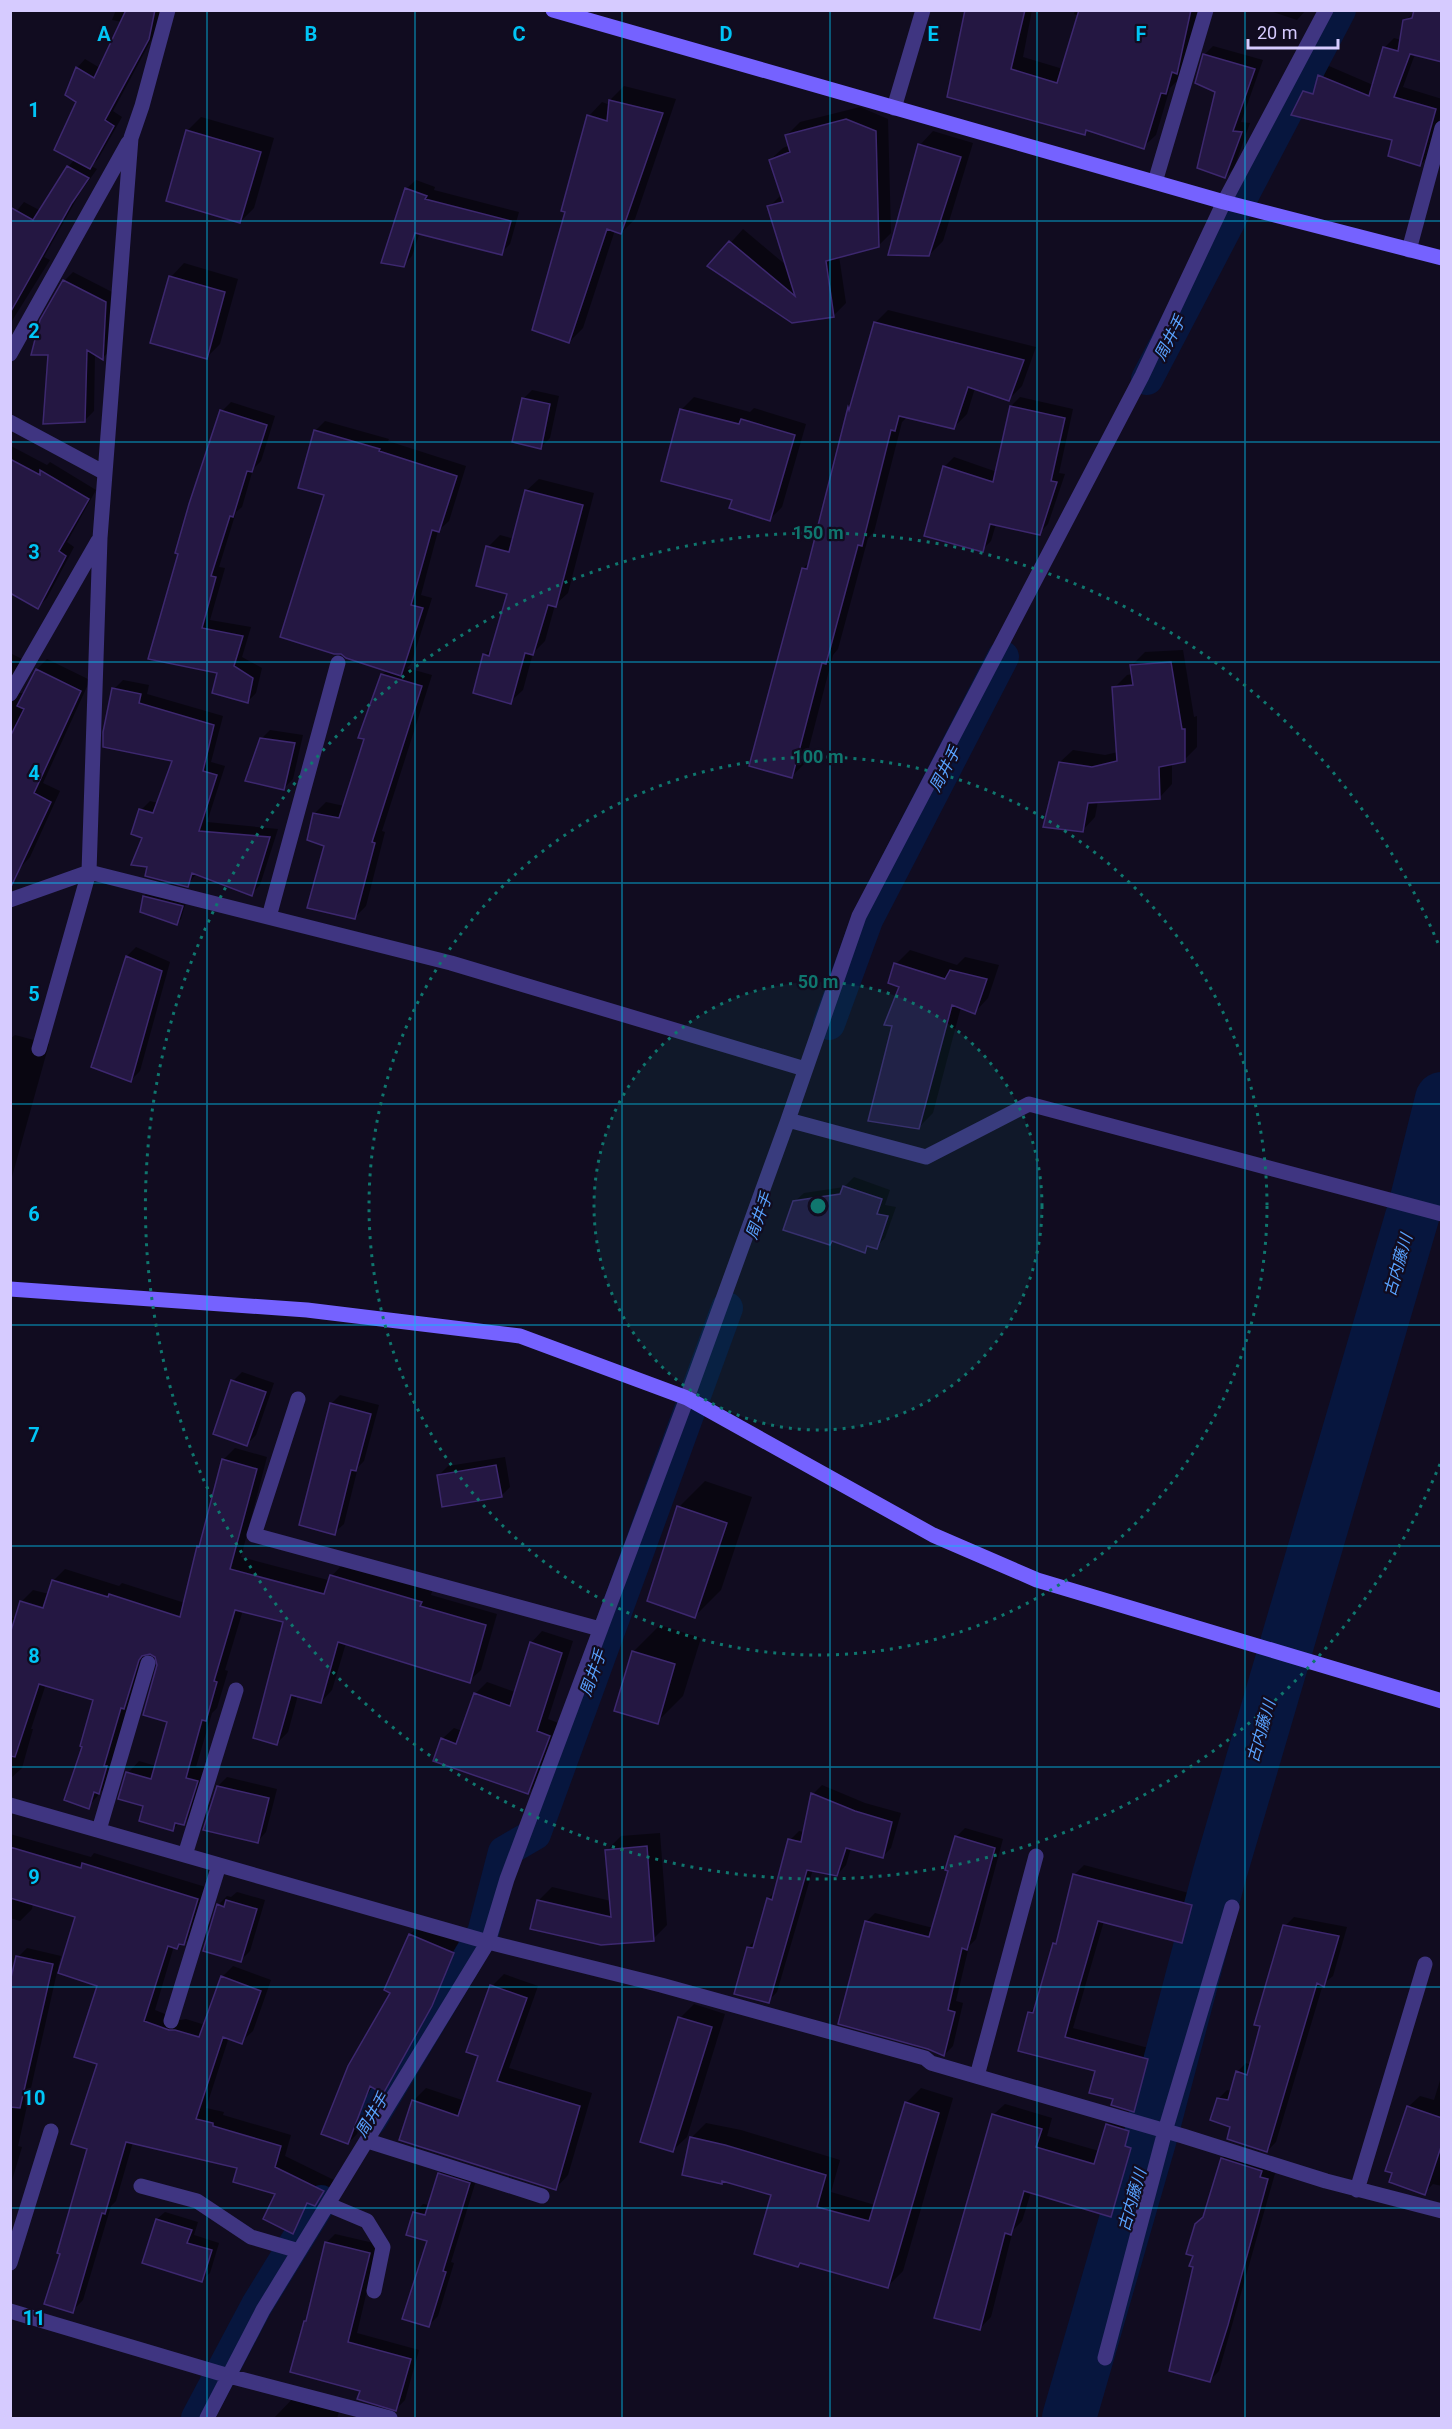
<svg xmlns="http://www.w3.org/2000/svg" width="1452" height="2429" font-family="Roboto,'Noto Sans JP',sans-serif">
<style>
.shadow{fill:#0007}
.lines{fill:none;stroke-linecap:round;stroke-linejoin:round}
.canal{stroke:#07163e;stroke-width:32}
.river{stroke:#07163e;stroke-width:54}
.building{fill:#241742;stroke:#3d286f;stroke-width:1.5}
.street{stroke:#3f3581;stroke-width:15}
.secondary{stroke:#7562ff;stroke-width:15}
.grid{fill:none;stroke:#00c5f6;stroke-width:1.5;stroke-opacity:0.55}
.ring{fill:none;stroke:#0f766e;stroke-width:3;stroke-dasharray:3 6}
.labels{text-anchor:middle;dominant-baseline:central;stroke-width:4.5;stroke-linejoin:round;paint-order:stroke}
.water-label{font-size:16px;font-style:italic;fill:#59a2ff;stroke:#110c20}
.grid-label{font-size:20px;text-anchor:middle;font-weight:bold;fill:#00c5f6;stroke:#110c20;stroke-width:4.5;stroke-linejoin:round;paint-order:stroke}
.centre{fill:#0f766e;stroke:#110c20;stroke-width:3}
.ring-label{font-size:18px;text-anchor:middle;font-weight:bold;fill:#0f766e;stroke:#110c20;stroke-width:4.5;stroke-linejoin:round;paint-order:stroke}
</style>
<rect width="100%" height="100%" fill="#110c20"/>
<path class="shadow" d="M116,10h45l-4,19 -44,82 9,6 -24,42 -7,7 6,3 -17,24 -36,64 6,3 -40,64v-105l14,-17 17,9 27,-44 7,-8 3,-57 -1,-34 8,-9 15,9 22,-46 -10,-2z
M967,10h65l-9,47 40,12 16,-53 -5,-2 1,-4h125l-22,70 -8,8 -14,47 -13,12 -55,-18 -4,4 -135,-37z
M1267,10h39l-9,10z
M1415,11v43l-12,33 39,12v11l-13,45 -9,10 -26,-26 -90,-47 10,-10 3,1 2,-7 10,-10 44,19 11,-37 10,-10 7,2 4,-19z
M1213,46l50,14 -22,62 9,1 -16,45 -9,9 -8,-86 -13,-36z
M624,86l52,13 -41,120 -14,14 -6,-3 -32,98 -14,14 -2,-131 22,-95 13,-14 8,3v-5z
M860,107l28,12 3,114 -13,13 -39,10 7,47 -12,12 -124,-49 33,-37 44,37 -18,-59 13,-13 -12,-34 13,-12 7,-3 -3,-10 13,-13z
M201,117l73,21 -20,70 -14,14 -53,-91z
M933,131l40,12 -30,98 -14,14 -9,-110z
M416,180l19,7 -1,3 85,22 -9,32 -9,9 -81,-21 -8,24 -9,9 3,-76z
M184,263l54,16 -18,65 -14,14 -35,-81z
M73,272l41,21 -3,56 -8,9 -8,-5 -1,58 -10,10 -20,-140z
M888,310l148,37 -14,39 -13,13 -34,-11 -8,26 -13,13 -46,-11 -6,6 -28,110 -6,6 -30,111 -5,6 -28,108 -13,13 11,-208 8,-7 38,-153 26,-85z
M532,390l27,6 -9,42 -9,9 -18,-48z
M694,397l56,15 4,-4 52,16 -24,83 -12,12 -36,-20 -71,-19 19,-71z
M1020,397l53,12 -14,64 6,1 -17,50 -9,9 -43,-9 -5,17 -9,9 -56,-15 19,-69 9,-9 43,15 14,-66z
M231,402l44,14 -14,45 -8,8 -11,38 -6,5 -17,55 6,1 -15,52 41,7 -9,30 20,11 -6,25 -9,9 -29,-30 -68,-14 72,-247z
M325,421l64,18 -1,2 78,25 -17,55 -11,10 -17,64 11,3 -21,66 -4,4 25,7 -50,156 3,1 -19,74 -11,11 -41,-103 12,-12 18,4 22,-68 16,-63 5,-5 -61,-176 -11,-63z
M11,446l36,19 3,-3 46,28 -29,52 7,5 -27,51 -9,9 -28,-15z
M539,479l55,14 -26,100 -13,12 -10,36 -12,12 -10,37 -13,12 -25,-47 8,-8 15,-54 -20,-46 12,-12 14,4 12,-48z
M1183,650l11,67 3,-1v31l-13,13 -12,3v21l-12,13 -62,4 -3,16 -12,13 -23,-68 13,-12 32,5 13,-3 -4,-64 13,-13 6,-1 -1,-9 13,-13z
M10,653l12,6 -12,22z
M47,659l43,21 -47,103 17,8 -30,66 -10,11 -10,-4v-180l6,9h7l14,-24z
M123,680l26,5 -2,9 76,22 -12,46 14,4 -18,56 71,7 -18,56 -9,9 -54,-21 -10,12 -39,-19 -7,-56 9,-9 8,2 16,-43 -60,-71z
M270,730l33,5 -10,44 -9,9 -23,-49z
M148,892l38,10 -5,17 -4,4 -35,-12 2,-15z
M136,947l34,15 -30,109 -9,9 -38,-14 34,-110z
M910,950l47,15 8,-8 34,8 -11,33 -13,14 -14,-5 -28,106 -14,14 -25,-103 7,-38 -5,-22z
M15,1035l34,9 -39,140v-145z
M854,1177l36,13 -5,15 11,2 -11,31 -9,9 -5,-2 -6,7 -71,-50 10,-9 40,-6z
M242,1372l32,11 -18,52 -9,9 -14,-63z
M340,1395l39,10 -15,56 -6,6 -14,57 -10,9 -3,-129z
M235,1448l32,9 -26,100 87,23 15,-16 89,27 -1,4 66,19 -16,56 -12,11 -123,-38 -14,47 -11,12 -23,-7 -10,37 -11,11 7,-123 -41,-10 -18,60 3,1 -11,37 -5,5 -16,54 12,2 -13,43 -12,12 -4,-1 -6,6 -28,-24 -17,-32 11,-12 17,5 13,-45 -13,-66 -8,-2 -33,101 -4,26 -23,27 -4,-61 11,-47 -49,-15 -15,45h2l-11,39 -12,11v-162l6,2 6,-18 11,-11 16,4 4,-13 12,-12 54,17 3,-3 63,20 13,-56 3,-4 22,-83z
M505,1457l5,30 -9,9 -62,-21 9,-9z
M705,1481l47,16 -31,93 -26,26 -16,-109z
M660,1625l41,13 -18,58 -26,26 -24,-70z
M542,1631l31,10 -25,78 13,5 -22,57 -11,12 -86,-54 12,-11 8,3 13,-37 12,-12 28,10 16,-49z
M227,1777l50,12 -11,43 -9,10 -39,-56z
M822,1785l43,18 36,10 -10,35 -9,9 -31,-9 -5,17 -9,10 -24,-6 -36,123 -9,9 -20,-54 9,-8 11,-40 9,-9 13,-50 9,-9 5,1 9,-38z
M965,1828l38,11 -27,100 -7,7 -13,55 7,2 -10,43 -9,9 -78,-133 9,-9 58,15 17,-59 6,-32z
M660,1833l7,92 -14,14 -115,-38 14,-14 59,14 -4,-51 14,-14z
M10,1834l81,23 3,-4 115,35 -14,44 -11,12 -10,2 -19,64 25,10 6,-1 19,6 17,-48 11,-11 38,14 -18,51 -12,11 -12,-5 -23,71 18,4 -1,3 68,20 -6,21 49,24 -8,13 -11,11 -3,-1 -8,18 -11,11 -15,-39 -39,-26 -106,-25 -17,59 -5,5 -28,94 -11,11 -10,-58 27,-105 10,-85v-78l-42,-13 -39,174 4,1 -12,40v-126l8,-104 9,-9 34,8 -3,12 3,1 16,-53 -44,-13 -1,6 -12,12 -10,-3z
M1084,1865l116,31 -9,36 -9,9 -78,-20 -31,107 83,22 -13,51 -9,9 -19,-12 -18,-28 -68,-57 8,-8 18,-61 4,-4 16,-66z
M237,1892l28,8 -15,51 -9,9 -23,-55 9,-9 4,1z
M1294,1917l53,10 -14,49 -10,8 -47,158 -9,9 -35,-25 -14,-27 9,-9 5,1 5,-19 9,-9 5,2 34,-139z
M419,1925l43,19 -21,51 -49,88 -10,9 -8,-5 -17,47 -9,9 62,-208z
M504,1974l34,12 -29,82 83,25 -24,82 -12,13 -143,-87 13,-13 39,13 15,-46 12,-69z
M694,2004l31,10 -38,123 -14,13 7,-132z
M1442,2074v112l-9,-2 -9,9 -16,-86 12,-11 14,4z
M921,2088l32,10 -50,173 -15,15 -87,-24 -3,3 -25,-71 -49,-14 -3,2 -30,-44 15,-15 35,7 99,30 -9,32 44,13 31,-102z
M1005,2104l47,14 -5,18 52,15 8,-26 11,-12 22,6 -4,16 5,1 -19,68 -11,11 -80,-23 -9,29 -9,9 -22,87 -12,12 14,-214z
M1231,2150l45,20 -57,201 -9,9 -15,-114 9,-49 18,-58z
M448,2165l30,9 -27,88 3,1 -16,53 -9,9v-85l-15,-27 9,-9 6,1 10,-31z
M165,2212l33,10 -4,13 25,8 -9,30 -8,7 -45,-61z
M335,2234l43,10 -21,89 62,17 -14,50 -9,9 -91,-88 3,-3 18,-75z
M301,2390l41,13 -5,15h-63z"/>
<g class="lines">
<path class="canal" d="M1147,379l193,-369
M829,1024l38,-104 136,-263
M371,2120l112,-187 21,-81 31,-18 192,-526
M197,2418l60,-113 64,-104"/>
<path class="river" d="M1069,2418l84,-291 66,-251 196,-669 27,-108"/>
</g>
<path class="building" d="M126,10h29l-6,29 -44,81 9,6 -24,43 -36,-19 22,-48 -11,-7 11,-28 18,11z
M965,10h60l-14,59 46,14 22,-73h112l-14,64 -5,-2 -6,22 -5,-1 -17,56 -58,-19 -1,5 -138,-38z
M1414,10h28v52l-32,-8 -16,43 42,12 -16,57 -32,-10 4,-16 -101,-25 12,-24 10,3 5,-19 51,21 14,-49 15,4 5,-31 9,-2z
M1203,54l52,15 -22,62 9,1 -17,46 -28,-10 18,-76 -20,-9z
M609,100l54,13 -42,121 -14,-5 -38,114 -37,-13 33,-118 -4,-1 26,-96 20,6z
M846,119l30,12 3,116 -53,14 8,56 -42,6 -85,-57 22,-25 66,55 -28,-90 16,-4 -14,-42 21,-8 -5,-17z
M186,130l75,22 -21,71 -74,-22z
M918,144l43,13 -32,99 -41,-1z
M67,166l22,12 -17,25 -62,110v-106l23,13z
M405,188l22,8 -2,3 86,22 -9,34 -87,-22 -11,34 -23,-4z
M169,276l56,16 -18,67 -57,-16z
M63,280l43,22 -3,58 -16,-10 -2,72 -42,2 5,-69h-17l9,-35z
M874,322l150,38 -15,41 -41,-14 -14,42 -55,-13 -4,15 -4,-1 -29,116 -4,-1 -32,119 -4,-1 -30,115 -43,-12 53,-198 5,1 41,-162 1,3z
M522,398l28,6 -9,45 -29,-7z
M1010,406l55,12 -14,63 6,1 -17,53 -50,-11 -7,28 -59,-16 19,-70 50,16z
M680,409l59,15 2,-5 54,16 -25,86 -41,-13 3,-8 -71,-19z
M220,410l47,15 -15,47 -5,-1 -14,46 -3,-1 -19,60 5,1 -14,51 41,8 -9,30 19,12 -5,25 -36,-10 5,-20 -69,-14 30,-105 -3,-1 14,-49z
M314,430l66,19 -1,2 78,25 -18,56 -7,-2 -21,75 12,3 -22,68 -55,-18 -5,-4h-7l-54,-17 44,-142 -26,-7z
M10,459l30,16v-5l49,29 -30,52 7,5 -28,53 -28,-16z
M525,490l58,15 -27,102 -8,-2 -15,50 -8,-2 -14,51 -38,-11 10,-39 6,2 18,-62 -31,-8 10,-40 23,6z
M1171,662l11,67h3v33l-26,5 1,32 -72,4 -5,29 -40,-5 16,-65 33,5 25,-6 -5,-74 21,-2 -3,-20z
M36,669l45,22 -47,102 17,9 -41,87v-152l14,-28 -7,-3z
M381,674l41,12 -50,156 3,1 -20,76 -48,-11 17,-62 -17,-6 6,-27 26,5 25,-79 -6,-1z
M112,688l29,6 -2,9 75,22 -11,46 14,4 -18,56 71,6 -18,59 -60,-23 -4,14 -43,-11 2,-9 -16,-2 11,-27 -11,-4 8,-25 14,4 19,-52 -69,-14v-15z
M260,738l35,5 -11,47 -39,-9z
M143,896l40,10 -6,19 -37,-13z
M126,956l36,15 -31,111 -40,-15z
M894,963l51,16 5,-9 37,9 -12,35 -23,-9 -33,124 -51,-8 24,-95 -8,-1 15,-38 -11,-4z
M843,1186l39,13 -5,15 11,2 -11,33 -10,-3 -2,7 -33,-12 -2,4 -47,-15 10,-29 47,-7z
M231,1380l35,12 -19,54 -34,-12z
M330,1403l41,11 -15,57 -5,-1 -16,65 -36,-10z
M222,1459l35,10 -27,100 94,25 6,-19 92,27 -2,4 66,19 -16,58 -132,-41 -17,61 -30,-8 -14,50 -24,-7 30,-116 -48,-12 -21,71 3,1 -11,39 -4,-1 -16,58 12,3 -14,44 -9,-2 -2,8 -34,-10 4,-15 -25,-7 8,-27 25,7 16,-57 -24,-7 14,-50 -2,-8 -5,-3 -8,2 -3,4 -15,49 -3,-1 -17,58h3l-8,28 -5,-2 -5,17 -25,-9 18,-53 -2,-1 13,-46 -54,-16 -24,73 -5,-1v-122l10,-33 23,7 9,-28 56,17 1,-3 71,23 17,-71 2,1z
M496,1465l6,32 -60,10 -5,-32z
M677,1506l50,17 -32,95 -48,-17z
M530,1642l32,11 -25,78 13,5 -22,58 -95,-33 8,-23 15,6 18,-51 36,13z
M632,1651l43,13 -17,60 -44,-13z
M217,1786l52,12 -11,45 -55,-13z
M811,1793l44,18 37,11 -9,36 -37,-10 -9,28 -30,-6 -38,133 -35,-9 13,-47 6,1 14,-50 5,2 16,-61 13,3z
M955,1836l40,12 -28,102 -5,-2 -14,62 7,2 -11,44 -16,-7 -90,-25 27,-103 64,16 19,-66 -3,-1z
M647,1846l7,95 -53,4 -71,-16 7,-29 74,17 -6,-67z
M10,1847l71,21 1,-5 116,36 -14,46 -5,-1 -2,5 -9,-3 -24,75 25,9h6l24,7 22,-61 40,15 -19,53 -19,-7 -27,82 17,4v3l68,20 -6,21 49,24 -9,15 -8,-3 -14,31 -30,-15 12,-25 -42,-12 4,-14 -111,-26 -21,72 -3,-1 -29,100 -29,-9 16,-50 -3,-1 30,-104 -16,-5 26,-80 -23,-7 23,-71 -39,-13 17,-56 -65,-19z
M1073,1874l119,31 -10,38 -84,-22 -27,94 -6,22 83,22 -14,53 -23,-7 2,-6 -24,-6 6,-22 -77,-20 10,-39 5,1 20,-70 3,1z
M226,1900l31,9 -16,53 -38,-11 14,-47 7,3z
M1283,1925l56,11 -15,51 -7,-4 -50,169 -40,-13 3,-12 -20,-7 7,-22 11,2 8,-29 11,4 13,-49 -6,-1z
M409,1934l45,19 -22,53 -49,88 -13,-8 -22,58 -27,-10 27,-68 42,-73 -6,-3z
M16,1956l37,8 -33,144 -10,-1v-125z
M490,1985l37,13 -30,83 83,25 -24,84 -157,-50 13,-40 46,16 20,-60 -12,-4z
M678,2017l34,10 -39,125 -33,-10z
M905,2102l34,11 -51,175 -88,-25 -2,4 -44,-13 17,-59 -49,-14v3l-40,-9 8,-38 35,8 101,30 -9,32 52,14z
M1407,2106l35,12v26l-17,51 -36,-13 3,-9 -7,-2z
M992,2114l50,15 -6,18 58,17 12,-40 23,7 -4,15 6,2 -20,69 -87,-26 -13,44 -6,-2 -25,97 -46,-12z
M1221,2158l41,13 -2,6 8,2 -40,146 -18,57 -41,-11 24,-104 -4,-1 4,-10 -7,-2 9,-30 8,-7z
M438,2173l32,10 -27,88 3,1 -17,55 -27,-8 25,-78 -21,-6 7,-23 12,3z
M156,2219l36,11 -5,13 25,7 -10,32 -60,-19z
M325,2242l45,11 -22,89 63,17 -15,52 -39,-12 3,-8 -70,-19 14,-51h2z"/>
<g class="lines">
<path class="street" d="M1326,10l-102,192 -82,174 -283,540 -71,204 138,37 103,-53 413,110
M894,108l29,-98
M1155,182l51,-172
M1409,250l33,-122
M10,354l118,-211
M10,422l95,51
M10,694l88,-153
M10,900l79,-28 362,91 354,106
M269,917l69,-254
M39,1049l50,-177 11,-334 31,-400 11,-32 26,-96
M298,1399l-44,136 346,94
M10,1805l478,137 173,43 264,73 6,5 252,73 143,45 116,30
M99,1830l49,-167
M185,1855l51,-165
M171,2021l48,-156
M977,2076l59,-220
M368,2141l174,55
M141,2186l56,15 54,36 48,14
M1357,2190l68,-226
M329,2205l38,16 16,26 -9,44
M10,2263l41,-132
M10,2311l219,65 161,42
M1105,2358l60,-227 67,-224
M207,2418l56,-108 225,-368 19,-63 180,-481 101,-278"/>
<path class="secondary" d="M553,10l671,192 218,56
M10,1289l297,21 213,26 167,62 246,137 104,45 405,121"/>
</g>
<path class="grid" d="M207,10v2408M415,10v2408M622,10v2408M830,10v2408M1037,10v2408M1245,10v2408M10,221h1432M10,442h1432M10,662h1432M10,883h1432M10,1104h1432M10,1325h1432M10,1546h1432M10,1767h1432M10,1987h1432M10,2208h1432"/>
<circle cx="818" cy="1206" r="224" fill="#0f766e" fill-opacity=".12"/>
<g class="ring">
<circle cx="818" cy="1206" r="224"/>
<circle cx="818" cy="1206" r="449"/>
<path d="M1440 1464A673 673 0 1 1 1440 948"/>
</g>
<g class="labels">
<g class="water-label">
<text transform="translate(1170 338) rotate(-62)">周井手</text>
<text transform="translate(945 769) rotate(-62)">周井手</text>
<text transform="translate(759 1216) rotate(-70)">周井手</text>
<text transform="translate(1398 1265) rotate(-74)">古内藤川</text>
<text transform="translate(593 1673) rotate(-70)">周井手</text>
<text transform="translate(1261 1731) rotate(-74)">古内藤川</text>
<text transform="translate(372 2115) rotate(-59)">周井手</text>
<text transform="translate(1132 2200) rotate(-74)">古内藤川</text>
</g>
</g>
<g class="grid-label">
<text x="104" y="41">A</text>
<text x="311" y="41">B</text>
<text x="519" y="41">C</text>
<text x="726" y="41">D</text>
<text x="933" y="41">E</text>
<text x="1141" y="41">F</text>
<text x="34" y="117">1</text>
<text x="34" y="338">2</text>
<text x="34" y="559">3</text>
<text x="34" y="780">4</text>
<text x="34" y="1001">5</text>
<text x="34" y="1221">6</text>
<text x="34" y="1442">7</text>
<text x="34" y="1663">8</text>
<text x="34" y="1884">9</text>
<text x="34" y="2105">10</text>
<text x="34" y="2325">11</text>
</g>
<circle cx="818" cy="1206" r="9" class="centre"/>
<g class="ring-label">
<text x="818" y="539">150 m</text>
<text x="818" y="763">100 m</text>
<text x="818" y="988">50 m</text>
</g>
<rect width="1452" height="2429" fill="none" stroke="#d6cbff" stroke-width="24"/>
<path d="M1248 39v9h90v-9" fill="none" stroke="#d6cbff" stroke-width="3"/>
<text x="1257" y="39" font-size="18" fill="#d6cbff" stroke="#110c20" stroke-width="4.5" paint-order="stroke">20 m</text>
</svg>
